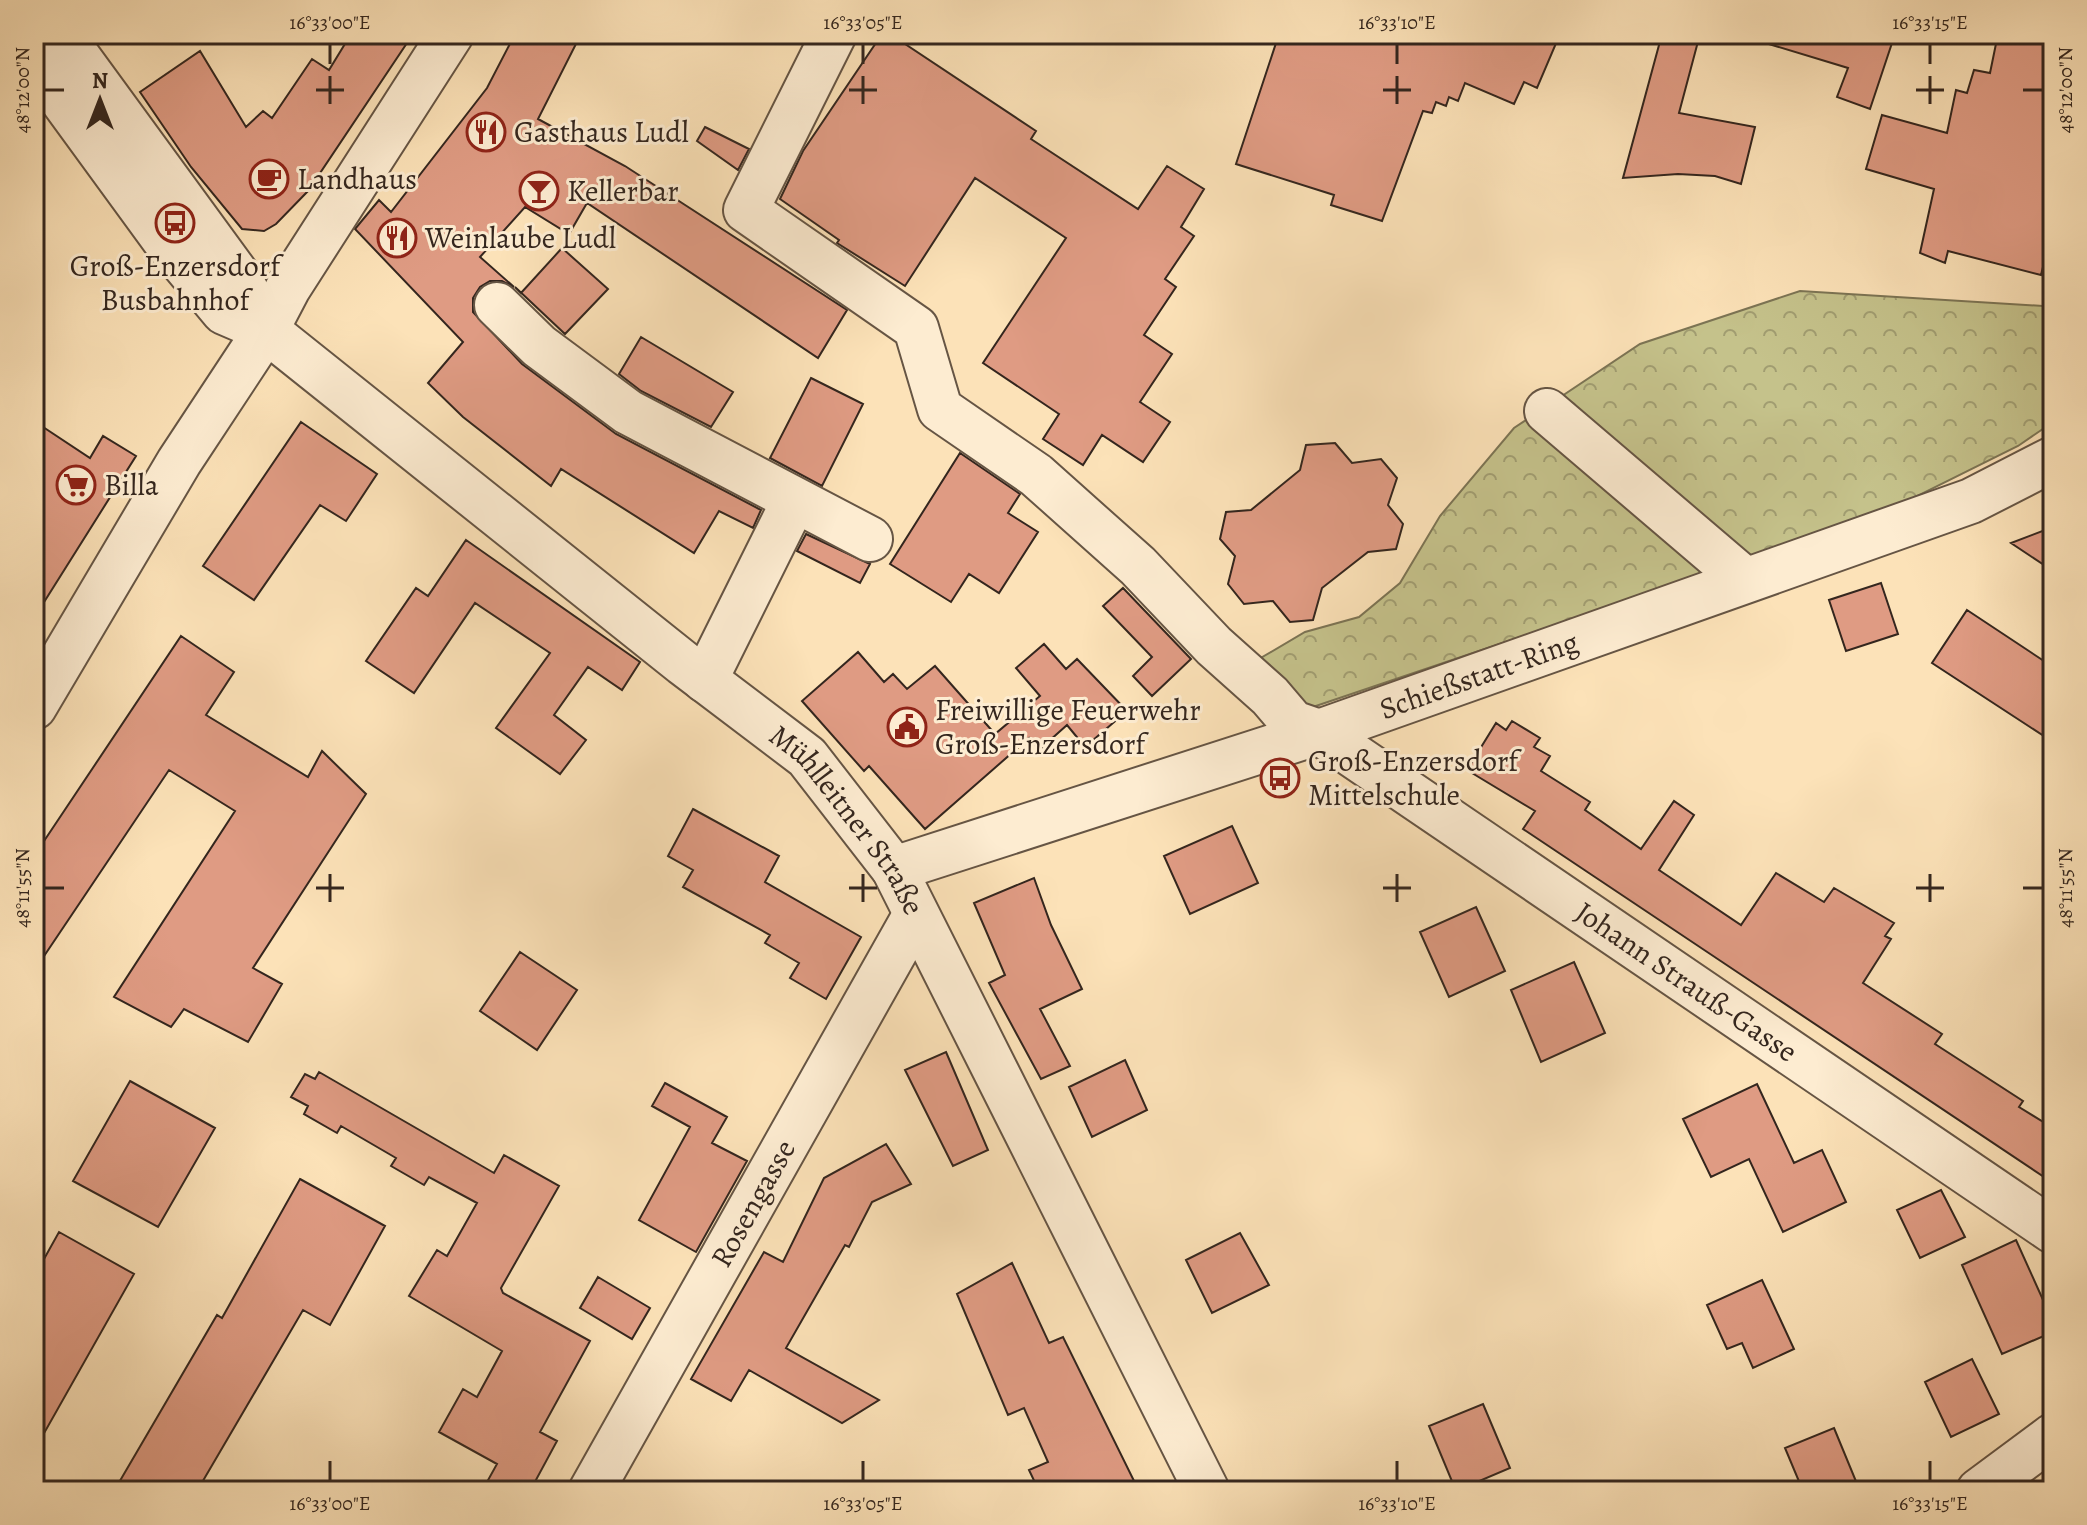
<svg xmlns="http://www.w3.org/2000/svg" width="2087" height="1525" font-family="Alegreya,serif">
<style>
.park{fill:url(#park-crowns);stroke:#7c7454;stroke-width:2}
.building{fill:#df9b83;stroke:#34261e;stroke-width:2}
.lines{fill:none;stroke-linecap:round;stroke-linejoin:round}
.minor-casing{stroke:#654;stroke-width:48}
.minor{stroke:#fdecd1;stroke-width:44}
.ticks{fill:none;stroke:#34261e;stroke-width:3}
.labels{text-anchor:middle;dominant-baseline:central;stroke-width:6;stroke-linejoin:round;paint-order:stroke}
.poi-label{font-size:30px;fill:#34261e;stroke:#fdecd1;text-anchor:start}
.street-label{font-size:30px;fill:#34261e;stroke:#fdecd1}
.neatline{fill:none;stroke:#34261e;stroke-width:3}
.ticks-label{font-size:20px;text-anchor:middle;fill:#34261e}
</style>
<defs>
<pattern id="park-crowns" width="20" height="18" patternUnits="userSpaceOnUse" patternTransform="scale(2)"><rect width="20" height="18" fill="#c5c28b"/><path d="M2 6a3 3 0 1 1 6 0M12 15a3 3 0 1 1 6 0" fill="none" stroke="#a19d71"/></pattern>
</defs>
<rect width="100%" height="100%" fill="#fce2b8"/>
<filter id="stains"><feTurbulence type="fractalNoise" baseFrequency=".0025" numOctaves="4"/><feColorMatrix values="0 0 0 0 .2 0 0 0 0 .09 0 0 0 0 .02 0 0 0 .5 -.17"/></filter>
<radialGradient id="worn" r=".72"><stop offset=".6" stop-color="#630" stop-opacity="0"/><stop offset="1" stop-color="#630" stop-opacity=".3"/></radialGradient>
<path class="park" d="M2053,289v133l-35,24 -143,71 -571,193 -45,-51 46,-27 54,-15 41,-34 40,-67 74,-88 126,-84 160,-53 243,15z"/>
<path class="building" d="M351,34h62l-105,157 -32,33 -12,7 -22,-2 -51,-62 -51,-75 60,-41 46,76 17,-16 9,7 40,-59 17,11z
M515,34h66l-43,85 87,47 222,144 -29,48 -231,-155 -18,31 -44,-27 -45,50 34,30 -12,-6h-12l-10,6 -7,11v14l49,52 94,70 145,76 -8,18 -34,-17 -25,42 -133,-84 -10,17 -88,-69 -35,-34 35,-41 -108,-113 24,-29 12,12 96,-124z
M882,34h8l146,97 -5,8 107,70 29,-43 37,23 -23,38 13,9 -29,43 11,8 -32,48 28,19 -32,48 30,20 -27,40 -41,-27 -19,30 -40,-26 16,-25 -76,-51 83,-125 -91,-60 -70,108 -68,-43 2,-3 -59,-41 23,-48z
M1279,34h281l-23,54 -13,-6 -10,22 -49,-21 -7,18 -9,-4 -3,9 -10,-4 -4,11 -9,-2 -41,110 -51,-16 3,-10 -98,-31z
M1662,34h38l-21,79 76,14 -14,57 -26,-8 -37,-2 -55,4z
M1760,34h135l-25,75 -33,-12 11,-29 -89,-27z
M1998,34h55v155l-5,24 5,2v12l-12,48 -93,-24 -3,12 -25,-10 14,-64 -68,-20 16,-54 65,18 9,-43 11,3 7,-23 16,3z
M705,127l44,22 -11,21 -41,-29z
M562,248l46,41 -43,45 -50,-47 6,6z
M641,337l92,55 -22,35 -70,-36 -22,-17z
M811,378l52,26 -41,82 -52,-28z
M34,421l56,37 13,-22 33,20 -102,162z
M301,422l76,52 -31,47 -26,-16 -66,95 -51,-34z
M1335,443l17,20 29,-4 16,19 -9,27 15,19 -7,25 -28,3 -46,36 -9,32 -23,2 -17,-21 -29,3 -16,-20 7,-28 -15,-17 6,-27 25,-2 49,-40 6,-25z
M960,453l60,41 -12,19 30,19 -39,61 -30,-19 -18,28 -61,-38z
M2053,527v44l-42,-28z
M806,534l64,30 -10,19 -63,-32z
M466,540l174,122 -18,28 -34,-23 -34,48 32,25 -26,34 -64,-46 54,-75 -75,-50 -61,90 -48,-32 50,-73 12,8z
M1881,583l17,51 -52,17 -17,-51z
M1123,588l68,71 -39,37 -19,-20 19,-19 -49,-51z
M1967,610l86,57v75l-121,-79z
M181,636l53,36 -28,43 102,62 14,-26 44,43 -113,174 29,16 -34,58 -64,-33 -13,18 -57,-30 121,-186 -66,-41 -135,201v-115z
M1044,644l22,25 11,-10 50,52 -42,36 -18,-22 -28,25 -10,-12 -104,91 -56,-63 -5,5 -62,-70 56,-49 26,30 9,-8 14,15 28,-23 60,68 45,-38 -24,-28z
M1512,721l28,17 -6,9 16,9 -9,15 49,31 -5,8 56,39 33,-48 20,14 -35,55 82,55 35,-52 48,29 10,-14 60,35 -9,13 6,3 -28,44 79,51 -7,10 88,57 -4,6 34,21v55l-530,-354 12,-18 -68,-41 29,-47 10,7z
M693,809l86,47 -14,26 96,55 -35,62 -36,-21 9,-15 -34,-20 5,-8 -87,-48 10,-17 -25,-14z
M1232,826l26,57 -68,31 -26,-58z
M1034,878l17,47 31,64 -42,20 30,57 -29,13 -52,-96 16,-8 -31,-72z
M1476,907l29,64 -56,26 -29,-65z
M520,952l57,38 -40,60 -57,-39z
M1574,962l31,71 -64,29 -30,-72z
M946,1052l42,98 -35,16 -48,-96z
M1125,1060l22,50 -55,27 -23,-50z
M319,1072l175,101 10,-18 55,31 -58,102 2,5 87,48 -50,91 17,9 -27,50h-48l15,-27 -58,-32 24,-43 14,8 25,-46 -93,-55 28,-46 10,6 30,-53 -48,-26 -5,8 -33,-19 5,-8 -55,-32 -4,7 -33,-19 4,-8 -17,-9 14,-23 10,5z
M130,1081l85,47 -57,99 -85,-46z
M665,1083l62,34 -15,26 35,18 -51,91 -57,-32 51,-93 -38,-21z
M1757,1084l37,79 28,-13 24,52 -63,30 -34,-73 -38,18 -28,-58z
M886,1144l25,40 -39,18 -23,45 -4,-2 -59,103 93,52 -37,23 -93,-53 -18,31 -40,-22 73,-127 19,10 41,-84z
M300,1179l85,47 -55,99 -27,-15 -106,181h-83l103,-176 5,3z
M1941,1190l24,47 -45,21 -23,-48z
M59,1232l75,42 -100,177v-174z
M1240,1233l29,52 -57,28 -26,-53z
M2016,1240l37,82v10l-51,22 -40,-89z
M1012,1263l37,80 14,-6 76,154h-100l-10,-21 19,-8 -24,-54 -16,7 -51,-121z
M598,1277l52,31 -18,31 -52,-31z
M1762,1280l32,69 -41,19 -11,-25 -15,6 -20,-44z
M1972,1359l27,55 -48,23 -26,-55z
M1483,1404l27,64 -54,23 -27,-65z
M1834,1428l26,63h-57l-18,-43z"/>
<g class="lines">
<defs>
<g id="minor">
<path d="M61,34l179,245 26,51"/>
<path id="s1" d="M834,34l-88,176 170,118 24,81 96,66 102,91 76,80 56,50 23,27 26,9 734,499"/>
<path id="s2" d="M34,61l135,185 55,66 42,18 417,333 124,94 87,112 313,622"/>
<path d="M497,305l42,41 89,66 242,127"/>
<path d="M1547,411l198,169"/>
<path d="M705,680l89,-179"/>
<path d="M34,707l145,-245 87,-132 22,-42 163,-254"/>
<path id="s3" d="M894,869l425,-137 652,-231 82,-42"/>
<path id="s4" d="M591,1491l325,-577"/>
<path d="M1979,1491l74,-55"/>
</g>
</defs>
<use href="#minor" class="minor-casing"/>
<use href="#minor" class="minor"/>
</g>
<path class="ticks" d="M330,44v20M863,44v20M1397,44v20M1930,44v20M330,76v28M863,76v28M1397,76v28M1930,76v28M44,90h20M316,90h28M849,90h28M1383,90h28M1916,90h28M2023,90h20M330,874v28M863,874v28M1397,874v28M1930,874v28M44,888h20M316,888h28M849,888h28M1383,888h28M1916,888h28M2023,888h20M330,1461v20M863,1461v20M1397,1461v20M1930,1461v20"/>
<defs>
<symbol id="restaurant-ring" viewBox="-11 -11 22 22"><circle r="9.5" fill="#fdecd1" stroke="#8f2418" stroke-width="1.5"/><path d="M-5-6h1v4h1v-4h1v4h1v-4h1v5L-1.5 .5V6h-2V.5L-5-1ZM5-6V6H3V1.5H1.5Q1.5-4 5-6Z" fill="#8f2418"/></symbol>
<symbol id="cafe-ring" viewBox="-11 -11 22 22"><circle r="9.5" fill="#fdecd1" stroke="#8f2418" stroke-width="1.5"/><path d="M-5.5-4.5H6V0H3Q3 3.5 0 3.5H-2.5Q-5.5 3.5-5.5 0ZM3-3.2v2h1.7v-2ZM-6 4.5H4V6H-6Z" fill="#8f2418"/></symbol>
<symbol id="bar-ring" viewBox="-11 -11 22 22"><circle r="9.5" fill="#fdecd1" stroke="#8f2418" stroke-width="1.5"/><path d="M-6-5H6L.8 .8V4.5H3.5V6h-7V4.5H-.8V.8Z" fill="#8f2418"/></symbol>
<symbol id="bus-ring" viewBox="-11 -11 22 22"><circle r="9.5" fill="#fdecd1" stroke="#8f2418" stroke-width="1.5"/><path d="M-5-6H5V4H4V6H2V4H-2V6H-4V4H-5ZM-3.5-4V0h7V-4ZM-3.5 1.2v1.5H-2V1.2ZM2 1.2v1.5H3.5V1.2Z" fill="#8f2418"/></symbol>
<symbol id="supermarket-ring" viewBox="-11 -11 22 22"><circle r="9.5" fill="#fdecd1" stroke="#8f2418" stroke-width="1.5"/><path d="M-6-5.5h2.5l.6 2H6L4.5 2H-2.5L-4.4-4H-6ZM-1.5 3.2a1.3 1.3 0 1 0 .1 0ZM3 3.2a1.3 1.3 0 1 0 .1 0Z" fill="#8f2418"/></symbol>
<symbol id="civic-ring" viewBox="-11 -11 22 22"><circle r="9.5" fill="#fdecd1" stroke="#8f2418" stroke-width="1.5"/><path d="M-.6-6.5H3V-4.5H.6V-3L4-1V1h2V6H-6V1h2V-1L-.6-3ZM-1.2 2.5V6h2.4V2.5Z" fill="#8f2418"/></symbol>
</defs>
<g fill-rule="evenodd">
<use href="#restaurant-ring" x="464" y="110" width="44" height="44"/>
<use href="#cafe-ring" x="247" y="157" width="44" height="44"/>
<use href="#bar-ring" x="517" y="169" width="44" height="44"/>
<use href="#bus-ring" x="153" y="201" width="44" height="44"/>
<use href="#restaurant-ring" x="375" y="216" width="44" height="44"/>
<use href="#supermarket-ring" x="54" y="463" width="44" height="44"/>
<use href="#civic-ring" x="885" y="705" width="44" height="44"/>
<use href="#bus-ring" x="1258" y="756" width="44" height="44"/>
</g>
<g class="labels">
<g class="poi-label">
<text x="514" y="132">Gasthaus Ludl</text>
<text x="297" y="179">Landhaus</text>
<text x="567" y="191">Kellerbar</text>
<text x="425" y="238">Weinlaube Ludl</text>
<text x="175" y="266" text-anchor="middle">Groß-Enzersdorf<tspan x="175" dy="34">Busbahnhof</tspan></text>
<text x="104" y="485">Billa</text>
<text x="935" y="710">Freiwillige Feuerwehr<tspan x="935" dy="34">Groß-Enzersdorf</tspan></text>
<text x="1308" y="761">Groß-Enzersdorf<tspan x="1308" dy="34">Mittelschule</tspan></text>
</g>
<g class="street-label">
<text stroke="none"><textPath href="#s3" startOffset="616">Schießstatt-Ring</textPath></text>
<text stroke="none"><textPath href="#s2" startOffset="1124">Mühlleitner Straße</textPath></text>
<text stroke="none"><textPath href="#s1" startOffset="1434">Johann Strauß-Gasse</textPath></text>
<text stroke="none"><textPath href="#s4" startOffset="330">Rosengasse</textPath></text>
</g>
</g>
<rect width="2087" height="1525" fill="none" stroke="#fce2b8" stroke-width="88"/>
<g transform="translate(100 100)" stroke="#fdecd1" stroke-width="6" paint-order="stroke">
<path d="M0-6L14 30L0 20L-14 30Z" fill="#34261e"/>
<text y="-12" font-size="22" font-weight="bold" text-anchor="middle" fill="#34261e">N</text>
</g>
<rect x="44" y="44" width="1999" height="1437" class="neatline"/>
<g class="ticks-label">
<text x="330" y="29">16°33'00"E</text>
<text x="863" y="29">16°33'05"E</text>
<text x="1397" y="29">16°33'10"E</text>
<text x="1930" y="29">16°33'15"E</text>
<text transform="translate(22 90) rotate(-90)" y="7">48°12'00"N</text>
<text transform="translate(2065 90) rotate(-90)" y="7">48°12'00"N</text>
<text transform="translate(22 888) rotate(-90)" y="7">48°11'55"N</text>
<text transform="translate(2065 888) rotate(-90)" y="7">48°11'55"N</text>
<text x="330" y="1510">16°33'00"E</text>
<text x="863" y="1510">16°33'05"E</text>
<text x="1397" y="1510">16°33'10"E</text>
<text x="1930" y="1510">16°33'15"E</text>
</g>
<rect width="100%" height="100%" filter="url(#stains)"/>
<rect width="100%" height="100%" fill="url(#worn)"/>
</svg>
